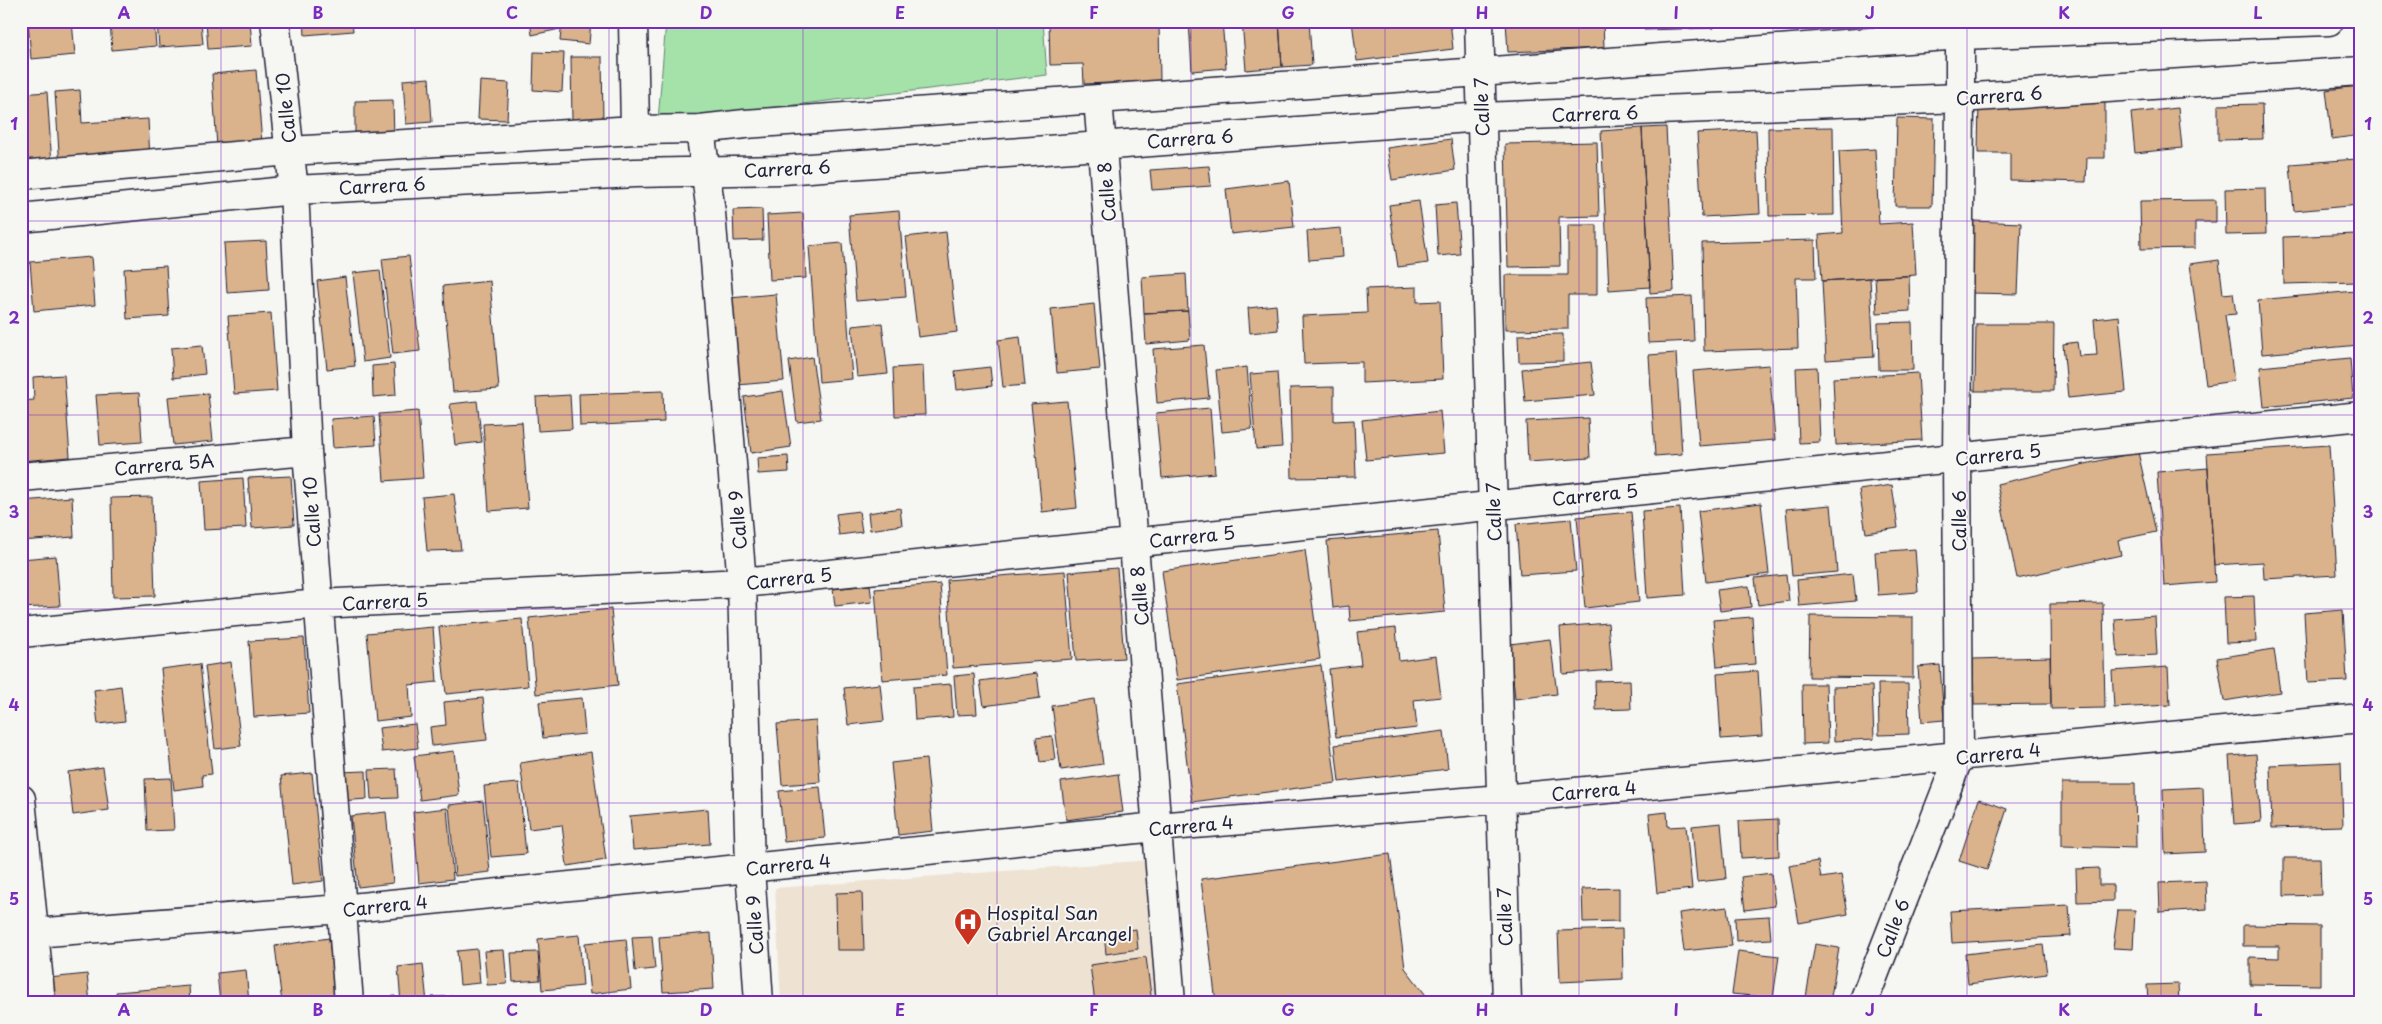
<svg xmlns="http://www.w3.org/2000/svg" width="2382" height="1024" font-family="'Playpen Sans',sans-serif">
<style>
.built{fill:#eee2d3}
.green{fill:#a4e2a9;stroke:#638272}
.building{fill:#dab28b;stroke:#22223b}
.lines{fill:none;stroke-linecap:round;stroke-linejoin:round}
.street-casing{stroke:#22223b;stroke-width:31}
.primary-casing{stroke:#22223b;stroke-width:31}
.street{stroke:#f6f6f2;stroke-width:28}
.primary{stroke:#f6f6f2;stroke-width:28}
.grid{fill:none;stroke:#7b2cbf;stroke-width:1;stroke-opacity:0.55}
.labels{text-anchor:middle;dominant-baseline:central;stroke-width:4;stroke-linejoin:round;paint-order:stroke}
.street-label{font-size:18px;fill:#22223b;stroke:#f6f6f2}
.poi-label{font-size:18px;fill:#22223b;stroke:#f6f6f2;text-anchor:start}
.neatline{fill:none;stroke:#7b2cbf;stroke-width:2}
.grid-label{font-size:16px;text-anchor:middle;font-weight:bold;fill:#7b2cbf}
</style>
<rect width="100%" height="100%" fill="#f6f6f2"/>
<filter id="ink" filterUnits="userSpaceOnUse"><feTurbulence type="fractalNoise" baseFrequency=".02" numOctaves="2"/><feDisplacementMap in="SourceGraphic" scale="10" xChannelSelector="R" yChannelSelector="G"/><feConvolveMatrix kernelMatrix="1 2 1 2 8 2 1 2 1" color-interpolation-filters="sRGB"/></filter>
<g filter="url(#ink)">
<path class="built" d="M1151,860l10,143h-380l-6,-115z"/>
<path class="green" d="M666,21h377l4,54 -389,46z"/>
<path class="building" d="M28,21h44l3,34 -44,4z
M110,21h44l2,25 -44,4z
M157,21h44l2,23 -44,3z
M206,21h44l2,25 -44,3z
M304,21h48l1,10 -48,4z
M530,21h28l2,8 -28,6z
M562,21h29l-2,23 -29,-3z
M1049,21h110l1,60 -76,3 -1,-20 -33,1z
M1189,21h33l4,47 -34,3z
M1242,21h37l3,46 -36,3z
M1279,21h30l3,44 -30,2z
M1352,21h98l3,28 -96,12z
M1506,21h97l1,27 -96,4z
M1644,21h70v7l-70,2z
M534,52l30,1 -2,39 -29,-2z
M571,57h31l1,64 -31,1z
M256,70l6,73 -45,4 -5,-73z
M429,78l3,44 -26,2 -3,-44z
M480,81l29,2 -2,37 -29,-1z
M2358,86l3,49 -29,4 -6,-49z
M80,90l2,33 66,-4 2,42 -90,6 -5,-75z
M47,92l5,73 -31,2v-73z
M393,100l1,39 -39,1v-39z
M1979,100l126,2v56h-18l-1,24 -76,-2v-27h-32z
M2262,104l1,35 -45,1v-35z
M2178,108l4,40 -47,5 -4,-40z
M1897,118l37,1 -2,87h-37z
M1666,127l8,164 -24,2 -8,-165z
M1833,127l1,88 -65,1 -1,-88z
M1642,128l8,159 -41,3 -8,-159z
M1756,130l4,84 -58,3 -5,-84z
M1451,139l4,31 -63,10 -5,-32z
M1597,142l2,74 -40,1 1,49 -52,1 -3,-123z
M1875,149l4,75 34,-2 3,53 -94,6 -3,-46 24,-2 -4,-82z
M2356,159l3,46 -65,6 -4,-47z
M1209,166l2,20 -59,4 -2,-20z
M1289,181l5,46 -63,7 -5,-45z
M2265,188l1,46 -40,1 -1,-46z
M2216,200v22h-21v26l-54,1 -1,-48z
M1419,201l9,62 -30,4 -9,-62z
M1456,203l4,51 -22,2 -3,-51z
M762,209l1,31 -29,1 -1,-31z
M899,211l7,86 -50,4 -7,-86z
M803,213l3,65 -36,2 -3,-65z
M1973,221l48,2 -3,71 -47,-1z
M1568,225h29v70h-29v34l-63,1v-55h63z
M1341,228l2,29 -34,3 -2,-29z
M946,232l11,100 -39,5 -12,-100z
M2356,234l1,48 -73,2 -1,-47z
M1815,240l1,38h-20l2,70 -94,3 -2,-108z
M266,241l3,49 -42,3 -3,-50z
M842,243l10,136 -33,3 -10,-136z
M409,256l11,95 -27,3 -11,-95z
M91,257l4,48 -61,6 -4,-49z
M2219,260l4,34 10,-1 3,21 -11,1 9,66 -28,4 -16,-121z
M166,266l3,50 -42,3 -3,-50z
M21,270l5,50h-5z
M380,270l10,88 -27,4 -10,-89z
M1186,274l2,37 -44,2 -2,-36z
M1909,276l1,35 -33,2 -2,-36z
M345,277l10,89 -28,3 -10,-88z
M1870,278l4,79 -48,3 -4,-79z
M490,281l9,108 -46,3 -10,-106z
M1417,287v15l23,-1 3,78 -81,4v-21l-58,2 -2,-48 65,-3 -1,-24z
M2355,291l4,54 -97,9 -4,-54z
M776,294l8,87 -47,4 -8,-87z
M1692,296l2,45 -46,2 -2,-45z
M1094,304l6,65 -43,4 -6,-64z
M1276,305l2,25 -28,3 -2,-25z
M1188,311l2,29 -44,4 -2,-31z
M271,313l6,78 -43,3 -6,-78z
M2119,316l7,76 -58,6 -5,-54 14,-2 2,14 18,-1 -3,-36z
M1912,322l1,48h-34l-1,-47z
M882,323l6,51 -31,3 -5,-51z
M1976,324h78l-1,67h-78z
M1563,334v27l-44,1 -1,-27z
M1020,337l5,48 -22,2 -5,-47z
M202,345l3,29 -32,4 -2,-30z
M1204,345l5,53 -52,5 -4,-54z
M1676,353l6,101 -27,2 -6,-101z
M812,357l9,62 -24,3 -8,-61z
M2350,358l3,40 -89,9 -4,-40z
M1591,362l4,33 -70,6 -3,-32z
M394,364l2,31 -23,2 -1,-31z
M1769,365l6,75 -76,6 -6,-75z
M923,366l2,49 -30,1 -2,-48z
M990,367l2,19 -35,4 -2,-19z
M1247,367l5,62 -30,3 -6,-62z
M1817,367l3,75 -21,1 -3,-75z
M1277,372l5,75 -26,2 -6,-75z
M1918,373l4,67 -86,5 -3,-67z
M64,375l6,82 -49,4v-60l13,-1 -1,-23z
M1334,387v34l20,-1 2,57 -64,1 -2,-90z
M663,391l1,31 -84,4 -1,-32z
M783,391l8,56 -40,6 -7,-56z
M139,393l3,49 -42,3 -4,-50z
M208,393l5,48 -40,4 -5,-48z
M570,395l2,34 -34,2 -2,-34z
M477,401l5,41 -27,3 -5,-41z
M1067,401l10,107 -35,4 -11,-108z
M1210,408l5,65 -53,5 -6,-65z
M418,411l5,67 -39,3 -5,-67z
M1440,411l4,42 -78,7 -4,-40z
M374,416l2,29 -43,3 -2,-29z
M1588,418l2,40 -62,4 -2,-41z
M522,422l6,86 -39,3 -6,-87z
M2329,445l8,130 -73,4 -1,-17 -49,3 -7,-112z
M2138,452l18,80 -38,8 3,15 -104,23 -20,-94z
M788,456l1,16 -31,2 -1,-16z
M2208,468l7,114 -51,4 -7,-114z
M291,476l3,49 -42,3 -4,-50z
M243,478l3,50 -42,2 -3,-49z
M1892,485l6,43 -32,5 -7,-43z
M454,494l7,56 -34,1 -5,-54z
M72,497l2,40 -53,4v-40z
M152,497l3,99 -42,1 -2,-99z
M1761,503l8,71 -63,8 -8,-71z
M1831,505l6,67 -45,4 -6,-67z
M900,508l2,17 -32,5 -2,-17z
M1680,508l5,87 -38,3 -5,-87z
M859,511l3,21 -23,3 -3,-21z
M1631,512l8,90 -54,6 -8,-91z
M1571,519l5,52 -56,4 -4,-51z
M1438,531l7,81 -95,9 -1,-15 -16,2 -6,-67z
M1915,549l3,43 -40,3 -3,-43z
M1305,550l15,109 -143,21 -15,-109z
M56,556l4,50 -39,2v-49z
M1117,568l7,90 -48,3 -7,-89z
M1065,571l7,88 -119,9 -6,-88z
M1853,574l3,27 -57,5 -2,-26z
M1786,575l3,26 -31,4 -3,-27z
M940,584l7,91 -65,5 -7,-91z
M870,585l2,17 -37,4 -2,-17z
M1749,586l2,21 -31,4 -3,-21z
M2254,596l2,46 -30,1 -2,-46z
M2103,603l2,105 -54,1 -1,-105z
M611,609l7,76 -82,9 -7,-76z
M2343,610l4,71 -39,2 -4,-70z
M1810,616l103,1v61l-104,-1z
M2155,616l2,39 -39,2 -3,-38z
M1752,617l3,47 -38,3 -4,-47z
M522,619l6,67 -82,8 -7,-67z
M1608,623l4,47 -49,4 -3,-47z
M433,627l4,55 -28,3 2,32 -36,4 -8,-88z
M1396,628l3,33 37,-5 5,41 -27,3 3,28 -81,9 -7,-68 32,-4 -4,-33z
M304,638l5,75 -55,4 -5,-76z
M1550,639l7,55 -42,5 -5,-55z
M2274,649l6,43 -56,9 -7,-43z
M2050,657l1,47 -77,1 -1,-46z
M231,662l10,84 -26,3 -10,-83z
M200,664l12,110 -10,1 1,11 -29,4 -13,-121z
M1321,665l15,118 -144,19 -15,-118z
M1940,665l4,55 -22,2 -4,-55z
M2168,667l2,38 -56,3 -2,-37z
M1758,671l4,65 -41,3 -4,-65z
M1037,673l3,25 -56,8 -4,-25z
M974,674l3,40 -20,1 -3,-39z
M1630,680l1,29 -35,1 -1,-29z
M880,684l4,37 -36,4 -4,-37z
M951,684l2,33 -38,3 -2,-33z
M1802,684h24l2,59 -25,1z
M1878,684h30l1,50 -30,1z
M121,686l4,35 -27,3 -4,-34z
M1872,686l2,53 -40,2 -1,-54z
M483,698l4,42 -55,6 -2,-19 16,-2 -2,-23z
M582,698l3,36 -42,4 -4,-36z
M1094,699l9,65 -42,6 -9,-64z
M816,721l4,61 -38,3 -5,-61z
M415,724l3,24 -36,4 -3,-24z
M1444,731l4,38 -109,13 -4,-37z
M1052,736l3,24 -15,2 -4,-24z
M454,751l5,44 -39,5 -6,-44z
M591,752l15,108 -39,6 -5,-41 -33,4 -9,-66z
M2256,754l5,68 -27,2 -5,-68z
M926,759l7,72 -35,4 -7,-72z
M2341,762l2,64 -71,2 -2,-63z
M103,767l6,43 -36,5 -5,-43z
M396,769l2,29 -27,1 -2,-29z
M366,771l1,28 -27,2 -1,-29z
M312,773l11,108 -31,4 -11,-109z
M1118,774l5,38 -57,8 -5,-38z
M171,778l3,52 -27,1 -2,-52z
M519,783l7,71 -35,3 -7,-71z
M2062,783h73l1,65 -74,-2z
M820,787l5,51 -41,4 -5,-51z
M2203,787l2,65 -40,2 -2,-65z
M1979,799l28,10 -20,61 -28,-9z
M483,801l7,71 -35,4 -6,-71z
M447,808l6,71 -34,4 -6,-71z
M708,809l2,35 -77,6 -3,-34z
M386,812l7,71 -35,4 -7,-71z
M1667,812l1,15 18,-1 6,63 -35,4 -8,-79z
M1778,819l1,37 -38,2 -2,-37z
M1721,823l5,56 -29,3 -5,-56z
M1390,854l15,114 27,35h-216l-15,-124z
M2284,858h36l1,37 -37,1z
M1818,861l3,17 20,-3 7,39 -49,9 -10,-57z
M2099,868v17h14v16l-36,1 -1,-33z
M1771,873l4,33 -30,4 -4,-33z
M2206,881l1,28 -47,3 -1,-29z
M1619,888v33l-36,1 -1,-33z
M862,892l2,58h-27l-1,-57z
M2069,905l2,31 -119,7 -2,-32z
M1727,907l5,39 -48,5 -5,-38z
M2118,910h17l-2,39 -20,-1z
M1769,916l2,23 -35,2 -1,-23z
M2243,925l77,1v59l-70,-1v-27l29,1v-12h-36z
M1136,929l2,20 -32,5 -2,-21z
M1622,929l1,50 -63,3 -2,-51z
M711,933l3,56 -51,3 -4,-55z
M579,935l4,51 -41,4 -4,-51z
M652,936l3,33 -20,2 -3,-34z
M329,938l7,65h-54l-7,-57z
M626,939l5,50 -41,5 -5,-51z
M1815,944l24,4 -9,55h-25z
M2043,945l4,29 -79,10 -3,-30z
M477,949l3,34 -20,2 -3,-34z
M504,950l3,34 -20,1 -3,-34z
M1738,951l41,5 -6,42 -41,-4z
M538,952l2,28 -27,2 -2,-29z
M1146,957l6,46h-57l-5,-38z
M423,964l4,39h-26l-3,-36z
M246,970l3,33h-29l-3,-30z
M87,974l3,29h-39l-2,-25z
M2178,984l1,19h-31l-1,-18z
M189,986l1,17h-73l-1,-11z
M395,996l1,7h-33v-5z
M459,996v7h-27v-6z
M1663,996l34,7h-35z"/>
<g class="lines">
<defs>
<path id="street" d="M275,21l19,169 13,261 42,552
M633,21l2,109
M1479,21l28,982
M1098,99l73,904
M700,129l11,84 31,370 8,285 9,135
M21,175l269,-24 345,-21 65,-1 45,-5 735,-52 480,-37
M21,218l273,-28 341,-17 148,-3 699,-53 478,-19 -3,360 2,299 -96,246
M21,477l286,-26
M21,633l297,-29 424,-21 1619,-167
M21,799l20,204
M21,934l320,-25 816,-82 344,-28 860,-81"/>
<path id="primary" d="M1960,21v77l401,-27
M1960,35l369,-14"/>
</defs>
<use href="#street" class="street-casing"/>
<use href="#primary" class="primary-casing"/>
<use href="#street" class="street"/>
<use href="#primary" class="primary"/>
</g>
</g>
<path class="grid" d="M221,21v982M415,21v982M609,21v982M803,21v982M997,21v982M1191,21v982M1385,21v982M1579,21v982M1773,21v982M1967,21v982M2161,21v982M21,221h2340M21,415h2340M21,609h2340M21,803h2340"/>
<defs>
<symbol id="hospital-pin" viewBox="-11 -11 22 30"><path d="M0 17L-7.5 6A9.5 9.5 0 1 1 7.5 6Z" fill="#c8321e" stroke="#f6f6f2"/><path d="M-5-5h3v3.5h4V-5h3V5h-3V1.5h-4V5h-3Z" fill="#fff"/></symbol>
</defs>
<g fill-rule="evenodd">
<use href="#hospital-pin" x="952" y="906" width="32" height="43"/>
</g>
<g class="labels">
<g class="street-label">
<text transform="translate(1999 95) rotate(-4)">Carrera 6</text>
<text transform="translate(1481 107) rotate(-92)">Calle 7</text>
<text transform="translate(285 108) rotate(-96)">Calle 10</text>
<text transform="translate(1595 113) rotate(-2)">Carrera 6</text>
<text transform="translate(1190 138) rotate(-4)">Carrera 6</text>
<text transform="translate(787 168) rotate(-3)">Carrera 6</text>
<text transform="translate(382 185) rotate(-3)">Carrera 6</text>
<text transform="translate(1106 192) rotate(-95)">Calle 8</text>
<text transform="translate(1998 454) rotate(-6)">Carrera 5</text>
<text transform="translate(164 464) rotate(-5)">Carrera 5A</text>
<text transform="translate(1595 494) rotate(-6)">Carrera 5</text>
<text transform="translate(311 512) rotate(-94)">Calle 10</text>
<text transform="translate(1493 512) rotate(-92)">Calle 7</text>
<text transform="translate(737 520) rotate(-95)">Calle 9</text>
<text transform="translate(1958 521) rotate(-90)">Calle 6</text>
<text transform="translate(1192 536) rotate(-6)">Carrera 5</text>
<text transform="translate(789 578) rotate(-6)">Carrera 5</text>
<text transform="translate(1139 596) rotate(-95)">Calle 8</text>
<text transform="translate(385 601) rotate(-3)">Carrera 5</text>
<text transform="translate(1998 753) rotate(-6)">Carrera 4</text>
<text transform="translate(1594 790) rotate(-5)">Carrera 4</text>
<text transform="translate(1191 825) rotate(-5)">Carrera 4</text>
<text transform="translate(788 864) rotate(-6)">Carrera 4</text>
<text transform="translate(385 905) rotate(-6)">Carrera 4</text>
<text transform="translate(1504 917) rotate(-92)">Calle 7</text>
<text transform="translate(754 925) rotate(-94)">Calle 9</text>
<text transform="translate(1892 928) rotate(-69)">Calle 6</text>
</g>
<g class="poi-label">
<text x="987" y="912">Hospital San<tspan x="987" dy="21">Gabriel Arcangel</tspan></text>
</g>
</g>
<rect width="2382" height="1024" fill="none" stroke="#f6f6f2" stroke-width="55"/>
<rect x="28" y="28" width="2326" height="968" class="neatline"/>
<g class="grid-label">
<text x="124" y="19">A</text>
<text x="318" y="19">B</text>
<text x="512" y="19">C</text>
<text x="706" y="19">D</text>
<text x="900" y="19">E</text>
<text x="1094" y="19">F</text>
<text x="1288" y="19">G</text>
<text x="1482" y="19">H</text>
<text x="1676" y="19">I</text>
<text x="1870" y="19">J</text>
<text x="2064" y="19">K</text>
<text x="2258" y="19">L</text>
<text x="14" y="130">1</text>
<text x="2368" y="130">1</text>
<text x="14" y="324">2</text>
<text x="2368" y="324">2</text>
<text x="14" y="518">3</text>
<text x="2368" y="518">3</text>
<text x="14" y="711">4</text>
<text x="2368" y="711">4</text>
<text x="14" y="905">5</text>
<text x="2368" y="905">5</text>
<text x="124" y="1016">A</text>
<text x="318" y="1016">B</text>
<text x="512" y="1016">C</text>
<text x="706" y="1016">D</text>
<text x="900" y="1016">E</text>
<text x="1094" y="1016">F</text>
<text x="1288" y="1016">G</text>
<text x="1482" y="1016">H</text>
<text x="1676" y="1016">I</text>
<text x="1870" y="1016">J</text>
<text x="2064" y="1016">K</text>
<text x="2258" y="1016">L</text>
</g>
</svg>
